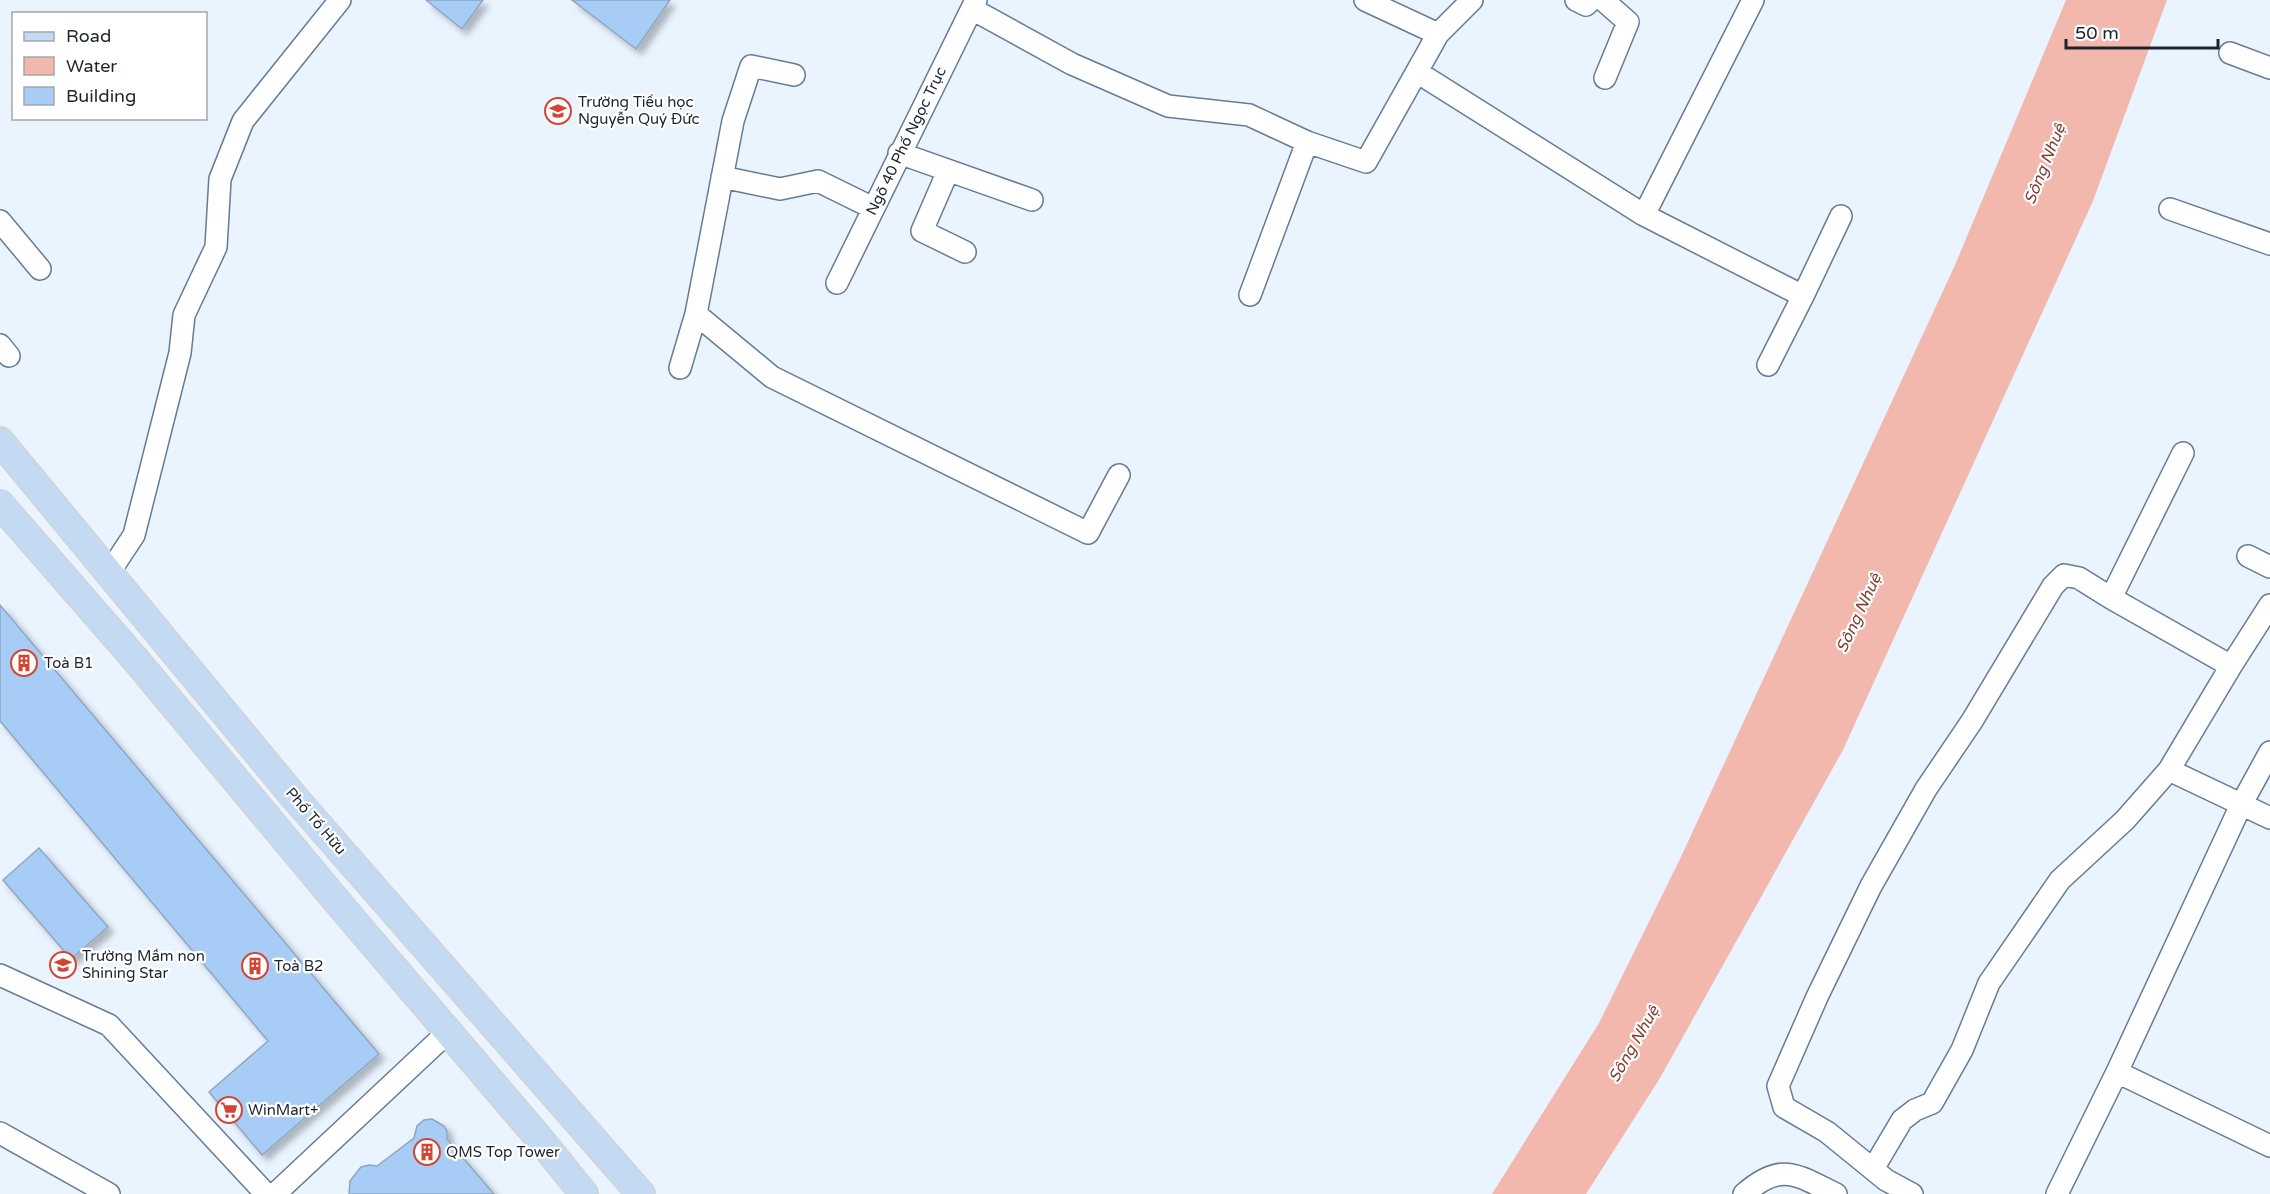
<svg xmlns="http://www.w3.org/2000/svg" width="2270" height="1194" font-family="'Varela Round',sans-serif">
<style>
.water{fill:#f2b8ad}
.building{fill:#a7ccf5;stroke:#8fa6c0;stroke-width:1.5;filter:url(#shadow)}
.lines{fill:none;stroke-linecap:round;stroke-linejoin:round}
.minor-casing{stroke:#667b94;stroke-width:24}
.major-casing{stroke:#d1d3d5;stroke-width:30}
.minor{stroke:#fff;stroke-width:21}
.major{stroke:#c4daf3;stroke-width:27}
.labels{text-anchor:middle;dominant-baseline:central;stroke-width:4.5;stroke-linejoin:round;paint-order:stroke}
.poi-label{font-size:15px;fill:#1b242e;stroke:#fff;text-anchor:start}
.street-label{font-size:15px;fill:#1b242e;stroke:#fff}
.water-label{font-size:16px;font-style:italic;fill:#833c31;stroke:#fff}
</style>
<defs>
<filter id="shadow"><feDropShadow dx="5.5" dy="5.5" stdDeviation="3" flood-color="#0004"/></filter>
</defs>
<rect width="100%" height="100%" fill="#eaf4ff"/>
<path class="water" d="M2066,0h101l-74,201 -250,549 -183,328 -74,116h-94l107,-171 81,-164 275,-594z"/>
<path class="building" d="M426,0h57l-21,29z
M572,0h98l-34,49z
M0,605l379,449 -117,101 -53,-63 59,-51 -268,-320z
M39,848l69,79 -37,32 -68,-79z
M432,1119l12,7 3,5v8l47,55h-145l1,-13 11,-14 8,-2 8,1 37,-28 3,-12 7,-6z"/>
<g class="lines">
<defs>
<path id="minor" d="M1365,0l73,34
M1576,0l10,5 5,-5
M1603,0l25,22 -23,56
M972,9l100,55 96,42 81,9 58,27 59,20 72,-128 34,-34
M2230,53l40,15
M1417,72l227,143 159,81 -35,69
M794,75l-43,-9 -18,55 -37,193 76,63 316,156 31,-58
M899,153l133,47
M948,171l-26,60 43,21
M722,177l58,12 38,-8 55,27
M2170,209l100,35
M1644,215l109,-215
M0,221l40,48
M837,283l139,-283
M1250,295l57,-153
M1803,296l38,-80
M0,345l9,11
M680,368l16,-54
M2248,556l22,11
M109,573l25,-38 46,-182 4,-38 32,-68 4,-68 23,-58 97,-121
M2111,598l72,-145
M2169,770l101,48
M0,975l109,50 157,169
M2117,1072l153,74
M0,1133l109,61
M1873,1169l29,-49 13,-10 17,-7 30,-53 27,-67 71,-103 65,-60 44,-50 62,-104 39,-61
M275,1194l173,-162
M1744,1194c38,-33 52,-19 92,0
M1912,1194l-26,-14 -59,-48 -43,-25 -6,-21 39,-89 54,-111 55,-97 46,-68 81,-135 11,-11 15,3 32,20 120,68
M2057,1194l60,-122 124,-267 29,-53"/>
<path id="major" d="M0,441l294,356 347,397
M0,504l135,155 210,252 193,226 46,57"/>
</defs>
<use href="#minor" class="minor-casing"/>
<use href="#major" class="major-casing"/>
<use href="#minor" class="minor"/>
<use href="#major" class="major"/>
</g>
<defs>
<symbol id="school-ring" viewBox="-11 -11 22 22"><circle r="9.5" fill="#fff" stroke="#d24533" stroke-width="1.5"/><path d="M0-5L7-2L0 1L-7-2ZM-4 1L0 2.5L4 1V4Q0 6-4 4Z" fill="#d24533"/></symbol>
<symbol id="building-ring" viewBox="-11 -11 22 22"><circle r="9.5" fill="#fff" stroke="#d24533" stroke-width="1.5"/><path d="M-4-6H4V6H1V3H-1V6H-4ZM-2.5-4.3h1.7v1.8h-1.7ZM.8-4.3h1.7v1.8H.8ZM-2.5-1h1.7V.8h-1.7ZM.8-1h1.7V.8H.8Z" fill="#d24533"/></symbol>
<symbol id="supermarket-ring" viewBox="-11 -11 22 22"><circle r="9.5" fill="#fff" stroke="#d24533" stroke-width="1.5"/><path d="M-6-5.5h2.5l.6 2H6L4.5 2H-2.5L-4.4-4H-6ZM-1.5 3.2a1.3 1.3 0 1 0 .1 0ZM3 3.2a1.3 1.3 0 1 0 .1 0Z" fill="#d24533"/></symbol>
</defs>
<g fill-rule="evenodd">
<use href="#school-ring" x="543" y="96" width="30" height="30"/>
<use href="#building-ring" x="9" y="648" width="30" height="30"/>
<use href="#school-ring" x="48" y="950" width="30" height="30"/>
<use href="#building-ring" x="240" y="951" width="30" height="30"/>
<use href="#supermarket-ring" x="214" y="1095" width="30" height="30"/>
<use href="#building-ring" x="412" y="1137" width="30" height="30"/>
</g>
<g class="labels">
<g class="poi-label">
<text x="578" y="102">Trường Tiểu học<tspan x="578" dy="17">Nguyễn Quý Đức</tspan></text>
<text x="44" y="663">Toà B1</text>
<text x="82" y="956">Trường Mầm non<tspan x="82" dy="17">Shining Star</tspan></text>
<text x="274" y="966">Toà B2</text>
<text x="248" y="1110">WinMart+</text>
<text x="446" y="1152">QMS Top Tower</text>
</g>
<g class="street-label">
<text transform="translate(906 141) rotate(-64)">Ngõ 40 Phố Ngọc Trục</text>
<text transform="translate(316 821) rotate(49)">Phố Tố Hữu</text>
</g>
<g class="water-label">
<text transform="translate(2045 164) rotate(-68)">Sông Nhuệ</text>
<text transform="translate(1859 613) rotate(-65)">Sông Nhuệ</text>
<text transform="translate(1634 1044) rotate(-60)">Sông Nhuệ</text>
</g>
</g>
<rect x="12" y="12" width="195" height="108" fill="#ffffff" stroke="#a4a7ab" stroke-width="1.5"/>
<rect x="24" y="32" width="30" height="9" fill="#c4daf3" stroke="#a4a7ab" stroke-width="1.5"/>
<text x="66" y="42" font-size="18" fill="#1b242e">Road</text>
<rect x="24" y="57" width="30" height="18" fill="#f2b8ad" stroke="#a4a7ab" stroke-width="1.5"/>
<text x="66" y="72" font-size="18" fill="#1b242e">Water</text>
<rect x="24" y="87" width="30" height="18" fill="#a7ccf5" stroke="#a4a7ab" stroke-width="1.5"/>
<text x="66" y="102" font-size="18" fill="#1b242e">Building</text>
<path d="M2066 39v9h152v-9" fill="none" stroke="#1b242e" stroke-width="3"/>
<text x="2075" y="39" font-size="18" fill="#1b242e" stroke="#ffffff" stroke-width="4.5" paint-order="stroke">50 m</text>
</svg>
